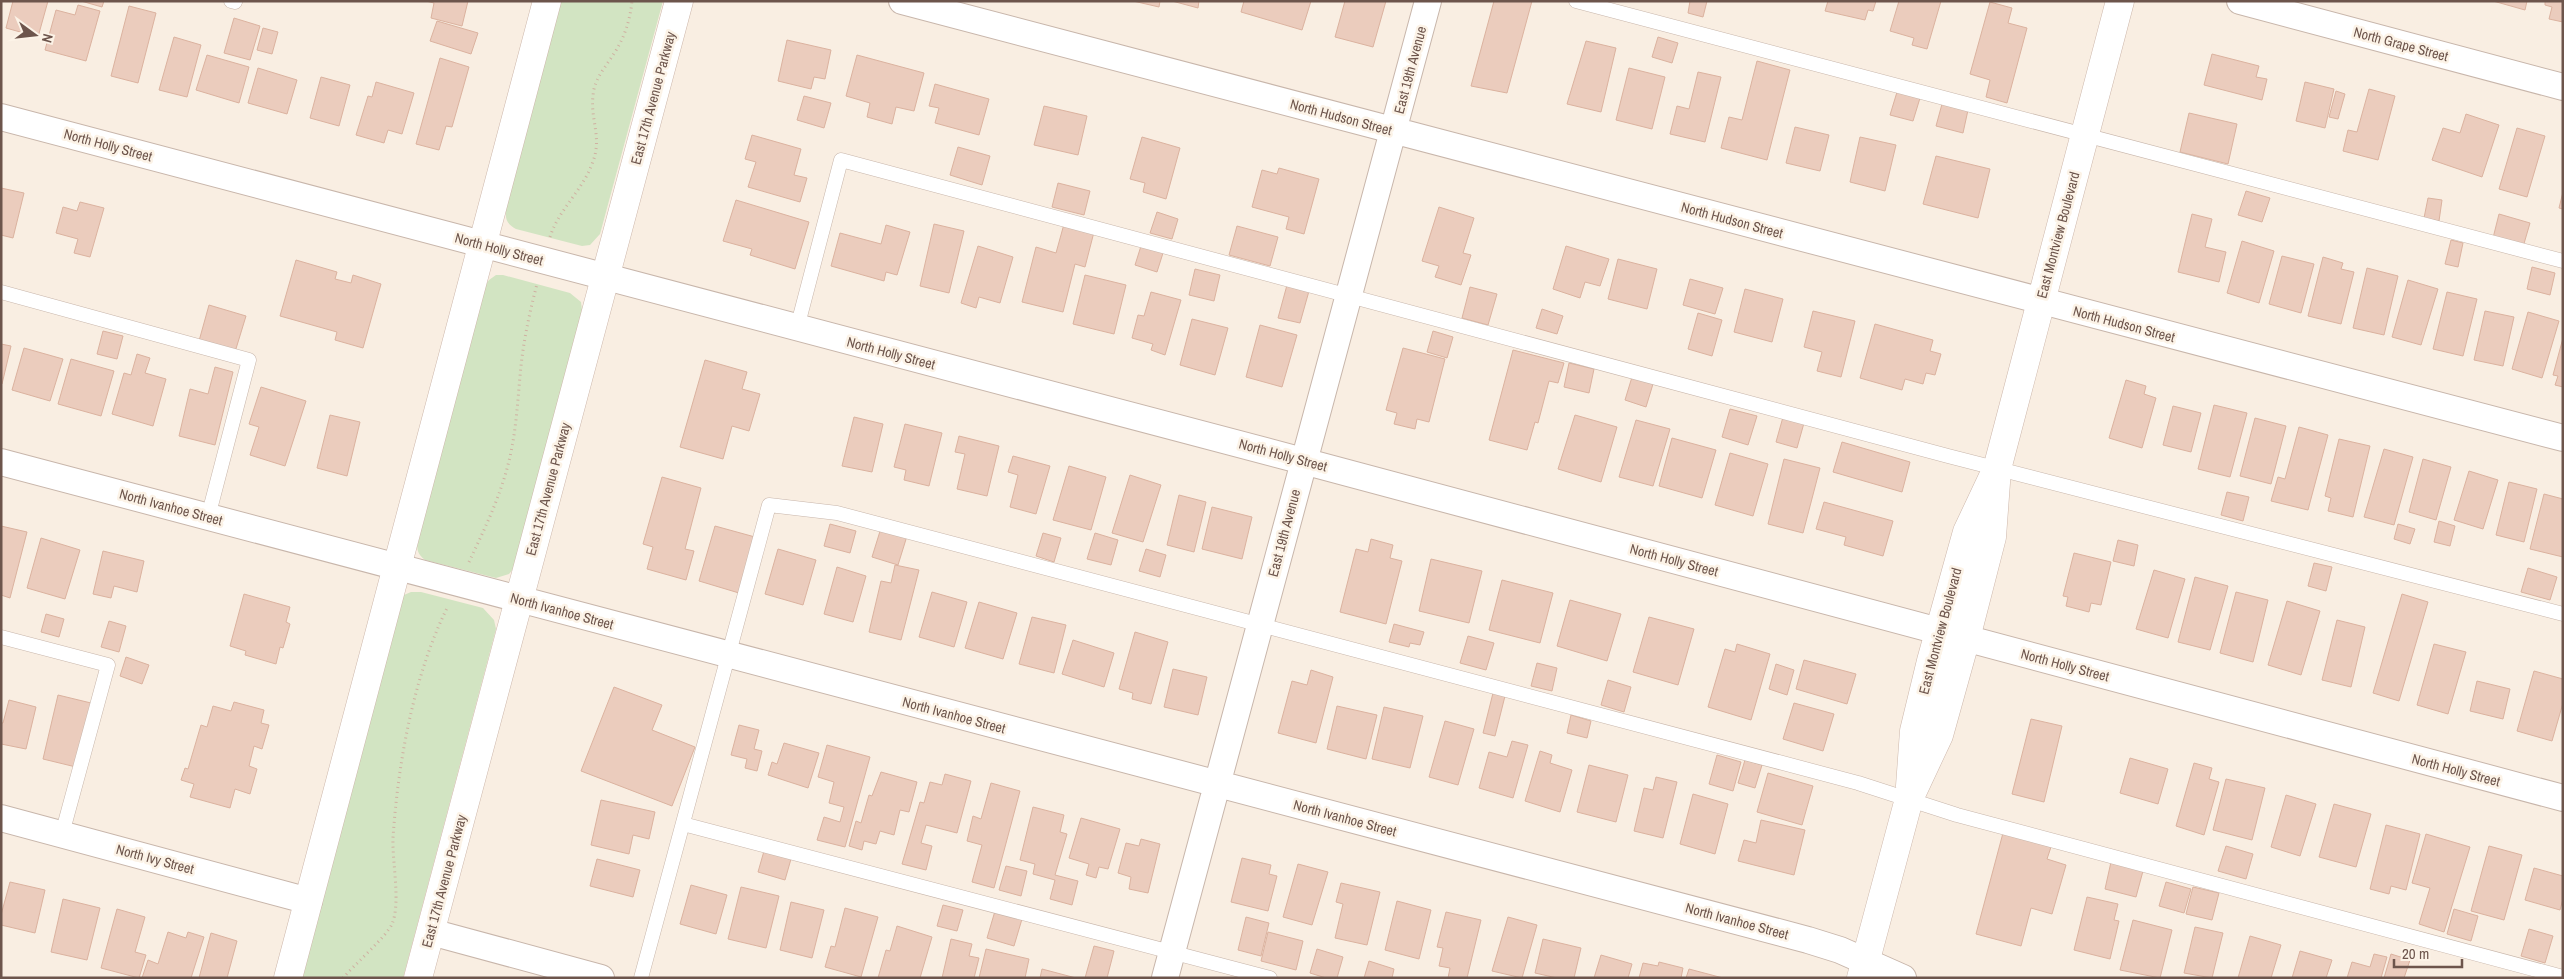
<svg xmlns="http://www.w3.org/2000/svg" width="2564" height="979" font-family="'Archivo Narrow',sans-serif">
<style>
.green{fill:#d2e4c2}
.building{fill:#ebccbd;stroke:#dbb29f}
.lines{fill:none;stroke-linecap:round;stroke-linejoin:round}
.lane-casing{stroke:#c8b6ab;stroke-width:15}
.street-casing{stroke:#c8b6ab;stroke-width:28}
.secondary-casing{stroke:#cdb7ab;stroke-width:29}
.path{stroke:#cfb0a1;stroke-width:3;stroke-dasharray:1 4;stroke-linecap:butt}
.lane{stroke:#fff;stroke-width:14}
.street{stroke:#fff;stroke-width:26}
.secondary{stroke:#fff;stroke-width:28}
.labels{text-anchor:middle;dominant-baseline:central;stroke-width:5;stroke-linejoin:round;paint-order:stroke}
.street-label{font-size:14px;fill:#6d554c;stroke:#fcf3e7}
</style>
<rect width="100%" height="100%" fill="#f9eee2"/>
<path class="green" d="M561,1h102l-63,233 -10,11 -8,1 -66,-17c-9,-5 -11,-9 -10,-20z
M496,275h7l67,18 11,9 1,8 -68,258 -5,6 -13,4 -71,-18c-8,-6 -8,-11 -8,-20l67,-253 5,-7z
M411,592h10l62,16 11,12 2,9 -93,349h-103l98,-374 6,-9z"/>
<path class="building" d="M13,1h35l-10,36 -32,-9z
M81,1h23l-2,6z
M426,1h42l-6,25 -31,-8 3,-15z
M1133,1h27l-1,6z
M1172,1h27l-1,7z
M1244,1h67l-9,29 -61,-18z
M1345,1h41l-13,46 -38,-10z
M1494,1h38l-25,92 -36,-7z
M1690,1h17l-4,16 -15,-4z
M1828,1h48l-3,10 -5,-1 -3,10 -40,-9z
M1899,1h42l-14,48 -15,-4 2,-7 -24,-7z
M2493,1h34l-2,9z
M2545,1h18v21l-14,-3 3,-12 -7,-2z
M1990,2l22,6 -4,15 19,5 -20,75 -21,-6 4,-17 -20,-6z
M78,5l22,6 -14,50 -41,-11 11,-40 19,5z
M129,6l27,7 -18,70 -27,-7z
M234,18l26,8 -10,34 -26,-7z
M437,21l41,12 -7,21 -41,-13z
M263,28l15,4 -6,22 -15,-4z
M174,37l27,8 -14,52 -28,-7z
M1658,37l20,6 -6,20 -20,-6z
M787,40l44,10 -6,29 -11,-2 -3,12 -33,-8z
M1586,41l30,7 -15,64 -34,-8z
M2212,54l47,12 -3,11 11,2 -5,21 -58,-15z
M207,55l42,12 -10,36 -43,-13z
M857,55l67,18 -10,38 -18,-4 -4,17 -25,-7 3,-14 -24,-7z
M440,58l29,9 -17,60 -6,-1 -7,24 -23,-6z
M1757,61l33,9 -23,90 -46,-12 8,-31 13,3z
M258,68l39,12 -10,34 -39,-11z
M1629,68l36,9 -13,52 -36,-9z
M1698,72l23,5 -16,65 -35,-8 7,-28 12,3z
M321,77l29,8 -11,41 -29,-8z
M376,82l38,11 -12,41 -14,-4 -4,13 -28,-8 12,-39 4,1z
M2305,82l29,7 -9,39 -29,-7z
M935,84l54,15 -10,36 -44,-12 4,-15 -10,-2z
M2369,89l26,7 -17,64 -35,-9 5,-21 9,2z
M2336,91l9,3 -7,25 -9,-2z
M1897,92l23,6 -7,23 -23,-6z
M804,96l27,7 -7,25 -27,-8z
M1942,104l26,6 -5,23 -27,-7z
M1044,106l43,10 -9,39 -44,-10z
M2189,113l48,11 -9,40 -48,-12z
M2466,114l33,11 -17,52 -50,-17 11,-32 17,5z
M1795,127l34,8 -9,36 -34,-8z
M2517,128l28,8 -18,61 -28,-8z
M752,135l49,14 -7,26 13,3 -7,24 -52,-15 8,-25 -11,-3z
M1142,137l38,11 -14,51 -23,-7 2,-9 -15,-4z
M1860,137l36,8 -11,46 -35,-9z
M958,147l32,9 -8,29 -32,-10z
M1936,156l54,13 -12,49 -55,-14z
M1279,168l40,11 -15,55 -18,-5 3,-12 -37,-10 10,-37 15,4z
M1058,183l32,8 -6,24 -32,-8z
M1,188l23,5 -11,45 -12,-3z
M2246,191l24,7 -8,24 -24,-7z
M2563,192v17l-4,-1z
M2428,198l14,2 -3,21 -15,-3z
M736,200l73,22 -14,47 -45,-14 2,-6 -29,-8z
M80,202l24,6 -14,49 -16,-4 4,-14 -22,-6 7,-26 14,4z
M1439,207l35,11 -11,35 8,2 -10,30 -26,-8 4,-11 -17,-5z
M1157,212l21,7 -6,20 -22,-6z
M2192,214l20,5 -7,28 21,5 -7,30 -41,-10z
M2499,214l31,9 -7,24 -30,-9z
M934,224l30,7 -15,62 -29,-7z
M1064,224l30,8 -9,35 -10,-3 -12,48 -41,-10 14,-55 20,6z
M886,225l24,7 -13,43 -11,-3 -2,9 -53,-15 9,-33 41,11z
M1237,226l41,11 -8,29 -41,-11z
M2451,240l12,3 -5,24 -13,-3z
M2242,241l32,10 -15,52 -32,-10z
M978,246l35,11 -13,46 -21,-6 -3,11 -15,-5z
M1141,246l22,7 -6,19 -22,-7z
M1566,246l43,13 -9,27 -15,-4 -5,16 -27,-9z
M2282,256l32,8 -13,49 -32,-9z
M2323,257l20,6 -2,6 13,3 -13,52 -33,-8z
M1618,259l39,10 -10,40 -39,-10z
M296,260l41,12 -2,7 16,4 2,-8 28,9 -18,64 -28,-8 2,-8 -57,-16z
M2532,267l23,6 -5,22 -23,-6z
M2367,268l31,8 -14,59 -31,-7z
M1195,269l25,6 -6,26 -25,-6z
M1085,275l41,10 -12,49 -41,-10z
M1690,279l33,9 -8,26 -32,-9z
M2408,280l30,9 -17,56 -29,-8z
M1287,285l22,6 -9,32 -22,-5z
M1470,287l27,7 -9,31 -26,-7z
M1745,289l38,10 -11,43 -38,-10z
M1151,292l30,8 -16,55 -14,-5 2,-6 -21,-6 6,-23 6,1z
M2447,292l30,7 -14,57 -30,-7z
M209,305l37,11 -11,36 -36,-11z
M1542,309l21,7 -6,18 -21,-6z
M1813,311l42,10 -14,56 -24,-6 5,-19 -18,-5z
M2485,311l29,6 -11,49 -29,-6z
M2528,312l31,9 -17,57 -30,-9z
M1698,313l24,7 -10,36 -24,-7z
M1192,319l36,9 -13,47 -35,-10z
M1875,324l58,16 -3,11 11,3 -6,21 -9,-2 -3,11 -18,-5 -3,11 -42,-12z
M1260,325l37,10 -15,52 -36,-10z
M103,331l20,5 -6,23 -20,-5z
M1433,331l20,6 -6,21 -20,-6z
M2563,338v49l-8,-2 3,-9 -5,-1z
M1,344l10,2 -9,38h-1z
M24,348l39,11 -13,42 -38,-11z
M1403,348l42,11 -16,63 -12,-3 -2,10 -21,-5 3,-11 -11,-3z
M1513,350l51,13 -6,20 -9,-2 -11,42 -3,-1 -8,28 -38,-10z
M137,354l13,4 -5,15 21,6 -13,47 -41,-12 12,-41 7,2z
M71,359l43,12 -13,45 -43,-12z
M705,360l42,12 -5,17 18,5 -11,37 -17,-5 -9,33 -43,-12z
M1569,363l25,6 -5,24 -25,-6z
M215,367l18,5 -18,73 -36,-9 11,-47 18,5z
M1632,377l21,7 -7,23 -21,-7z
M2126,380l20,6 -2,8 12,4 -14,50 -33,-10z
M261,387l45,14 -21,65 -35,-11 9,-28 -10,-3z
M2214,405l33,8 -17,64 -32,-8z
M2173,406l28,7 -10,39 -28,-7z
M1730,409l27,7 -9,29 -26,-8z
M330,415l30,7 -13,54 -30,-8z
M1575,415l42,12 -16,55 -43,-13z
M854,417l29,7 -11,48 -30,-6z
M1783,417l21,6 -7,25 -21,-6z
M2255,418l31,8 -15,58 -31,-8z
M1636,420l34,9 -17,57 -34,-9z
M905,424l37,9 -13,53 -25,-6 2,-10 -12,-3z
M2299,427l29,8 -20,75 -37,-9 7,-24 7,2z
M959,436l40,10 -12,50 -30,-7 8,-35 -10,-2z
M1672,438l44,12 -14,48 -43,-12z
M2339,439l31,7 -17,71 -25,-6 3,-13 -6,-2z
M1842,442l68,20 -8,30 -69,-20z
M2384,449l29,8 -19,68 -30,-8z
M1730,453l38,11 -15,52 -38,-11z
M1013,456l37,10 -14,48 -26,-7 8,-32 -10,-3z
M1784,459l36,9 -17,65 -35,-9z
M2423,459l28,8 -15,53 -27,-8z
M1069,466l37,11 -15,53 -38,-10z
M2469,471l29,9 -15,49 -29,-9z
M1130,475l31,10 -18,57 -31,-9z
M662,477l39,11 -16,61 9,2 -8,29 -39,-11 6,-22 -10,-3z
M2509,482l28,7 -13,53 -28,-7z
M2227,492l22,5 -6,24 -22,-6z
M2544,494l19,5v58l-33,-8z
M1179,495l27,7 -12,50 -27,-7z
M1824,502l69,19 -10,35 -39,-11 2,-8 -30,-8z
M1212,507l40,10 -10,42 -40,-10z
M2439,521l16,5 -5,20 -16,-4z
M830,524l26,7 -6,22 -26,-7z
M2398,524l17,5 -5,15 -16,-5z
M1,526l26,6 -17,66 -9,-3z
M715,526l40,11 -16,56 -40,-12z
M881,528l26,8 -9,29 -26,-8z
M1043,533l18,5 -7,24 -18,-6z
M1095,533l23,7 -7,25 -24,-6z
M41,538l39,12 -15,49 -38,-11z
M1371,539l22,6 -3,13 12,3 -16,63 -46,-12 16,-63 12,3z
M2118,540l20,5 -4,21 -21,-5z
M778,549l38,11 -13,45 -38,-11z
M1146,549l20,6 -6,22 -21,-6z
M103,551l41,10 -7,31 -23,-6 -3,12 -18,-4z
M2074,553l37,9 -10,43 -10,-2 -2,9 -23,-6 2,-9 -5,-1z
M1431,559l51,12 -13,52 -50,-12z
M2314,563l18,4 -6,24 -18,-5z
M895,565l24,5 -18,70 -32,-8 12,-51 10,2z
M837,567l29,9 -13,46 -29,-8z
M2528,568l29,9 -7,23 -29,-8z
M2154,570l31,9 -17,59 -32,-9z
M2195,577l33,9 -18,64 -32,-8z
M1502,580l51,13 -13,50 -51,-13z
M932,592l35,10 -13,45 -35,-10z
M2236,592l32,8 -15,62 -33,-9z
M244,594l46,13 -4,15 4,2 -7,24 -3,-1 -4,17 -31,-9 1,-4 -16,-5z
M2402,594l26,8 -29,99 -26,-8z
M1570,600l51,14 -14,47 -50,-15z
M2287,601l33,10 -19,64 -33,-10z
M979,602l38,11 -14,46 -38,-11z
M46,614l18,5 -5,18 -18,-5z
M1032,617l34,8 -12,48 -35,-9z
M1649,617l45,12 -16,56 -45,-13z
M2337,620l28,7 -14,60 -29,-7z
M109,621l17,5 -7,26 -18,-5z
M1394,624l30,8 -4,13 -10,-2 -1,4 -20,-5z
M1135,632l33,10 -17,62 -19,-5 1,-6 -14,-4z
M1468,636l26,7 -8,27 -26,-7z
M1073,640l41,13 -10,34 -42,-13z
M1737,644l33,10 -19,66 -43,-13 17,-58 10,3z
M2434,644l32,8 -18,62 -31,-9z
M126,657l23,8 -7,19 -22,-8z
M1804,660l52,14 -9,30 -51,-15z
M1537,663l20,5 -5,23 -21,-5z
M1776,664l18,6 -7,25 -18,-6z
M1173,669l34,8 -9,38 -34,-8z
M1311,670l22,7 -17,66 -38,-10 14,-52 15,4z
M2534,671l29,8v24l-11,38 -35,-10z
M1608,680l23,7 -7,25 -23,-7z
M2477,681l33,8 -7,30 -33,-8z
M614,687l48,18 -10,25 43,17 -23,59 -91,-35z
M1493,693l12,3 -10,40 -12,-3z
M58,695l33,8 -15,64 -33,-8z
M9,700l27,7 -10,42 -25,-5v-21h2z
M234,702l30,8 -3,13 8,2 -7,24 -8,-3 -5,20 8,3 -7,25 -15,-5 -5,19 -40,-11 4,-13 -13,-4 4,-12 3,1 13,-44 6,2 6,-21 18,5z
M1794,703l40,11 -11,37 -40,-12z
M1337,706l40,9 -11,44 -39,-10z
M1384,707l39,9 -13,52 -38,-9z
M1571,715l20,6 -4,17 -20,-5z
M2031,719l31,7 -18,76 -32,-8z
M1445,721l29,8 -16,56 -29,-8z
M739,725l20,5 -5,19 8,2 -5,20 -12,-3 2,-9 -16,-4z
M1512,741l16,4 -15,53 -34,-10 10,-36 18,5z
M784,743l35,10 -11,35 -40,-13 4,-13 5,2z
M827,745l43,12 -25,90 -28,-7 7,-23 16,5 4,-15 -15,-4 5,-21 -16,-5z
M1540,751l12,4 -2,8 22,7 -12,42 -35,-11z
M1717,755l24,7 -8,29 -24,-7z
M2130,758l38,11 -10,35 -38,-11z
M1745,760l17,5 -7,23 -17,-5z
M2194,763l18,5 -3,11 10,3 -15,53 -28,-9z
M1589,765l39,10 -12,47 -39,-10z
M881,772l36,10 -8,30 -9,-2 -6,25 -14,-4 -4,13 -12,-3 -2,9 -13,-4 7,-25 5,2 8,-28 3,1z
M1768,773l45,13 -11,39 -45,-13z
M945,774l26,7 -14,52 -31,-8 -5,18 11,3 -6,24 -24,-6 18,-62 4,1 6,-21 12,3z
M1656,777l21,5 -14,56 -29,-7 10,-43 9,2z
M2226,779l39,9 -13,52 -39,-10z
M991,783l29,8 -26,97 -22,-6 10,-37 -15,-4 6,-25 8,3z
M1693,794l35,10 -13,50 -35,-10z
M2286,795l30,9 -16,52 -29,-9z
M601,800l54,12 -6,27 -16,-4 -4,19 -38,-9z
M2334,804l37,10 -15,53 -37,-10z
M1033,807l31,8 -4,17 7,2 -12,41 23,6 -6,24 -22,-6 5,-19 -22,-6 2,-10 -15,-4z
M1081,818l39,11 -12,40 -9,-2 -3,11 -10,-3 3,-11 -20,-6z
M1761,820l44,10 -11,45 -56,-14 6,-21 12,3z
M2386,825l34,9 -14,56 -15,-4 -2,8 -19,-5z
M2003,833l48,14 -4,12 19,6 -14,49 -21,-6 -10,38 -45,-12z
M2426,834l44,13 -26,85 -25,-8 11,-36 -18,-5z
M1141,839l19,5 -12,49 -19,-4 2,-12 -13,-4 8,-30 13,3z
M2226,846l27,8 -7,25 -28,-8z
M2489,846l33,9 -18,65 -33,-9z
M764,851l27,8 -6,21 -27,-8z
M1242,858l29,7 -2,9 8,2 -9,35 -37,-9z
M597,859l43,11 -7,27 -43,-11z
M2111,862l32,9 -7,26 -31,-8z
M1298,864l30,8 -16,53 -29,-8z
M1006,866l21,5 -6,25 -22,-6z
M2534,868l29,8v23l-3,11 -35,-10z
M10,882l35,8 -10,43 -34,-8v-10z
M2166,882l25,7 -7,24 -25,-7z
M1341,883l39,9 -13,53 -32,-7 8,-34 -7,-2z
M691,885l36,10 -11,39 -36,-10z
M741,887l38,9 -13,52 -38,-9z
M2193,887l26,6 -7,27 -26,-6z
M2087,897l31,7 -4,16 5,1 -9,38 -36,-9z
M63,899l37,9 -13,52 -36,-8z
M1397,901l34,9 -12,49 -34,-9z
M791,902l33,8 -12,48 -32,-8z
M943,905l20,5 -6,21 -20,-5z
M845,908l33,9 -17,60 -36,-10 6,-21 4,1z
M117,909l28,8 -10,35 11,3 -7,23 -38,-10z
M2454,909l24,7 -7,25 -24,-7z
M995,911l27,8 -8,27 -27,-8z
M1446,912l35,8 -14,58h-19l2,-10 -11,-2 4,-18 -6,-1z
M1246,917l23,6 -8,33 -23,-6z
M1508,917l29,8 -15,53 -30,-7z
M2133,920l39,10 -12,48 -40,-8z
M897,926l35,11 -12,41h-42l8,-28 4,1z
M2195,927l28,6 -11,45 -28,-5z
M2529,929l24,7 -8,27 -24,-7z
M168,932l18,6 2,-6 16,5 -13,41h-49l6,-18 10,4z
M1268,932l35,9 -7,29 -35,-9z
M211,933l26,8 -10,37h-28z
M2250,936l31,9 -10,33h-33z
M951,939l21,5 -3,12 10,2 -5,20h-32z
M1543,939l38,9 -7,30h-17l-22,-5z
M1094,946l20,5 -7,27h-22z
M986,949l43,10 -4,19h-46z
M1317,949l26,8 -6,21h-11l-16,-5z
M2300,951l32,9 -6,18h-34z
M2374,954l13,3 -6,21h-34l5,-16 18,5z
M2391,954l19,6 -6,18h-20z
M1601,955l31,9 -4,14h-34z
M1369,961l25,8 -2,9h-28z
M1659,962l24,6 -2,10h-42l4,-15 15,3z
M1042,969l34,9h-36z
M1689,969l34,9h-37z"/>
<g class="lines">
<defs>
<path id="lane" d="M231,1l4,1
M1576,1l987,260
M1,292l248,68 -41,157
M797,328l44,-168 1107,296 615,158
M1,637l107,28 -46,169
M683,824l587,154
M641,978l128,-473 68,8 1021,270 99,32 606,162"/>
<path id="street" d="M902,1l1661,437
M2240,1l323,86
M1,117l1302,344 1260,337
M1,462l1807,478 32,10 63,28
M1,818l308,83
M431,932l170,46
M1165,978l263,-977"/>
<path id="secondary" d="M1910,786l4,-55 17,-70 36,-129 25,-53
M288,978l259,-977
M418,978l261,-977
M1861,978l48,-179 30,-64 27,-97 26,-101 5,-68 123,-468"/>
</defs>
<use href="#lane" class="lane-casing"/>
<use href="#street" class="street-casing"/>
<use href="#secondary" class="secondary-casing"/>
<path class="path" d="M550,237c9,-28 32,-46 42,-73 11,-26 -2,-44 1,-68 1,-17 12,-28 20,-41 11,-16 17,-34 19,-54
M469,562c17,-36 34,-71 42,-110 6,-29 7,-57 10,-86 3,-28 9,-55 16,-82
M343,978c11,-13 44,-42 49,-54 9,-21 0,-62 1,-86 5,-76 21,-164 55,-232"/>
<use href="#lane" class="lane"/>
<use href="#street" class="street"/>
<use href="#secondary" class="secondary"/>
</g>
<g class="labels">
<g class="street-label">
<text transform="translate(2401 44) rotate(15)">North Grape Street</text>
<text transform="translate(1410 70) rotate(-75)">East 19th Avenue</text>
<text transform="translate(653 98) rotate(-75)">East 17th Avenue Parkway</text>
<text transform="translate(1341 117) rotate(15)">North Hudson Street</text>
<text transform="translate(108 145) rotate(15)">North Holly Street</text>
<text transform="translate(1732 220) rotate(15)">North Hudson Street</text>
<text transform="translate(2058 235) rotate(-75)">East Montview Boulevard</text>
<text transform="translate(499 249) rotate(15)">North Holly Street</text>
<text transform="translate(2124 324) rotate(15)">North Hudson Street</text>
<text transform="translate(891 353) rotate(15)">North Holly Street</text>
<text transform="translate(1283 455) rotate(15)">North Holly Street</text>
<text transform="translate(548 489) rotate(-75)">East 17th Avenue Parkway</text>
<text transform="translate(171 507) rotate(15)">North Ivanhoe Street</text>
<text transform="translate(1284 533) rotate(-75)">East 19th Avenue</text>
<text transform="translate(1674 560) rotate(15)">North Holly Street</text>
<text transform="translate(562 611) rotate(15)">North Ivanhoe Street</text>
<text transform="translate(1940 631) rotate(-75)">East Montview Boulevard</text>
<text transform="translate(2065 665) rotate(15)">North Holly Street</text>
<text transform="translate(954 715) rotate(15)">North Ivanhoe Street</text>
<text transform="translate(2456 770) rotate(15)">North Holly Street</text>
<text transform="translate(1345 818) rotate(15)">North Ivanhoe Street</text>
<text transform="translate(155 859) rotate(15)">North Ivy Street</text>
<text transform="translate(444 881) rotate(-75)">East 17th Avenue Parkway</text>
<text transform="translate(1737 921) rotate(15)">North Ivanhoe Street</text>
</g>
</g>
<rect width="2564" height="979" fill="none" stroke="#6d554c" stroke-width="5"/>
<g transform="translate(35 35) rotate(105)" stroke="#fcf3e7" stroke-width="4" paint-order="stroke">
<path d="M0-4L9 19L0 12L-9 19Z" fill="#6d554c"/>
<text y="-8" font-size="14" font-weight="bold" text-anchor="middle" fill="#6d554c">N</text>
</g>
<path d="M2394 959v8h68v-8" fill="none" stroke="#6d554c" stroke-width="2.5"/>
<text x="2402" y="959" font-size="15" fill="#6d554c" stroke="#fcf3e7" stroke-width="4" paint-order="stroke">20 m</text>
</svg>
